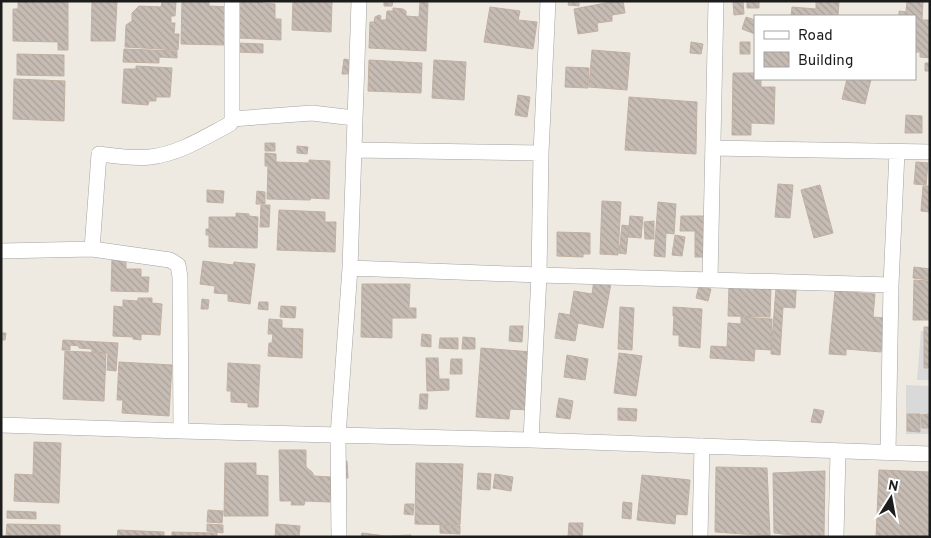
<svg xmlns="http://www.w3.org/2000/svg" width="931" height="538" font-family="Overpass,sans-serif">
<style>
.residential{fill:#dad9d9}
.building{fill:url(#building-back-hatch);stroke:#c1b0a2}
.lines{fill:none;stroke-linecap:round;stroke-linejoin:round}
.minor-casing{stroke:#a3a3a3;stroke-width:16}
.minor{stroke:#fff;stroke-width:15}
</style>
<defs>
<pattern id="building-back-hatch" width="6" height="6" patternUnits="userSpaceOnUse" patternTransform="scale(1.25)"><rect width="6" height="6" fill="#c6bcb4"/><path d="M-1 5l2 2M0 0l6 6M5-1l2 2" fill="none" stroke="#aaa19a"/></pattern>
</defs>
<rect width="100%" height="100%" fill="#eeeae1"/>
<path class="residential" d="M921,331h9v49h-13z
M906,385l24,1v48h-24z"/>
<path class="building" d="M18,1h50v49h-10v-8l-45,-1v-32h5z
M92,1h25l-2,40h-24z
M182,1h27v5l21,1 -5,38 -44,-1z
M239,1h23v2l13,1v15h6v21l-43,-2z
M293,1h39l-1,31 -39,-2z
M384,1h9l-1,5h-8z
M569,1h10v5l-11,-1z
M616,1h7l2,12 -13,2v6l-15,2 1,8 -20,3 -4,-25z
M733,1h10l1,13 -10,1z
M747,1h12v7h-12z
M816,1h23l-1,15h-47l1,-9 24,2z
M907,1h16l-1,19h8v38l-10,-1v-5h-5v-36h-16v-5l7,1z
M162,2h14l-1,14h-4v7h4l-1,11h5l-1,16 -53,-3 1,-22 6,-4v-8l7,-7 22,1z
M420,2l8,1 -2,48 -57,-3 1,-26h4l1,-5 4,-2 2,1 -1,4h6l1,-9h6v-3l10,1 3,2v5l13,1z
M490,7l30,4 -2,9 19,2 -4,27 -49,-7z
M746,17l9,3v14l-13,-5z
M691,42l12,2 -2,10 -11,-1z
M740,42h10v12h-10z
M236,43l27,1v9l-28,-1z
M124,49l53,2v7l-18,-1v6l-36,-1z
M592,50l38,3 -3,37 -38,-3z
M17,54l47,1v21l-47,-1z
M344,59l6,1 -2,14h-6z
M369,60l53,3 -1,30 -53,-2z
M434,60l32,2 -2,38 -32,-2z
M925,63h5v8h-5z
M136,66l36,2 -2,29h-14v4h-7l-1,4 -26,-2 2,-34h12z
M566,67l23,1 -1,20 -23,-1z
M733,73h22v6h6v8h14l-1,37 -23,-1v12h-19z
M14,79l51,2 -1,40 -51,-2z
M847,79h24l-6,25 -23,-5z
M518,95l12,2 -3,20 -12,-2z
M629,97l68,5 -1,52 -71,-4z
M906,115l16,1v17h-17z
M265,143h10v8h-10z
M297,146l11,1 -1,7 -10,-1z
M265,153l11,1v8l33,1v-3l21,1 -1,38 -18,-1 -1,2 -43,-1 1,-33h-3z
M916,162l12,1 -2,22 -12,-1z
M778,184l15,1 -3,33 -15,-1z
M820,185l13,48 -19,5 -13,-48z
M923,186h7v26l-9,-1z
M207,190l17,1 -1,12 -16,-1z
M257,191l8,1v12h-9z
M602,201l19,1 -3,53 -18,-1z
M658,202l18,2 -2,30 -8,-1 -1,24 -11,-1z
M261,205h9l-1,22h-9z
M279,210l46,2v10h11l-1,30 -58,-2z
M236,213l13,1v2l9,1 -1,31 -48,-1v-12h-3v-6h3v-12h27z
M630,216l13,1 -2,21 -13,-1z
M681,216h27v41h-13v-26h-15z
M654,221v18h-9l-1,-17z
M622,225l7,1 -3,28 -7,-1z
M557,232l33,1v21h-7v3l-26,-1z
M675,235l10,2 -3,19 -10,-1z
M112,258l14,1v10h15v8h8l-1,15 -37,-1z
M203,261l30,4 1,-3 21,2 -5,40 -22,-3v-7l-14,-1 1,-7 -15,-2z
M914,267l16,2v11l-17,-2z
M777,275l20,2 -2,31 -12,-1 -3,48 -9,-1z
M594,280l17,3 -8,45 -25,-5 -3,18 -20,-3 4,-25 11,2 4,-24 18,3z
M914,280l16,1v39h-17z
M362,284h48l-1,24h7v10h-24v20l-31,-1z
M729,285l42,1 -1,31 -42,-1z
M699,286l12,3 -3,12 -12,-3z
M835,291l40,3 -2,23 11,1 -3,34 -35,-3v6l-17,-1z
M138,298h14v5l10,1 -2,31 -19,-1v6l-8,-1v-2l-20,-1 1,-30 9,1v-7l15,1z
M202,299l7,1 -1,9h-7z
M259,302h9v8l-10,-1z
M281,306l15,1 -1,11 -15,-1z
M620,307l14,1 -2,42 -14,-1z
M673,307l29,2 -2,39 -21,-2v-11h-6l1,-19h-1z
M741,317l31,2 -1,31 -16,-1 -1,12 -44,-3 1,-12 16,1 1,-24 13,1z
M269,319l13,1v8l21,1 -1,29 -34,-2 1,-13h3l1,-9h-5z
M510,326h13l-1,16 -13,-1z
M924,327h6v41h-6z
M1,333h5l-1,7h-4z
M422,334l9,1v12l-10,-1z
M463,337l12,1v11h-13z
M440,338h18v11l-19,-1z
M63,340l55,3 -2,28 -9,-1 1,-17 -16,-1v-3l-13,-1v-2l-9,-1v5h-8z
M481,348l51,4 -5,58 -17,-1 -1,10 -33,-2z
M65,351l41,2 -2,48 -41,-2z
M619,353l23,3 -6,40 -22,-3z
M567,355l21,4 -3,21 -21,-3z
M426,358h12l1,21h10v11l-22,1z
M451,359h11v15h-12z
M119,362l53,3 -3,51 -47,-3 1,-13h-6z
M228,363l32,2 -2,42h-10v-4l-17,-1v-11h-4z
M420,394h8l-1,15h-8z
M559,398l14,3 -3,18 -14,-2z
M618,408l19,1 -1,12 -18,-1z
M814,409l10,2 -3,12 -10,-1z
M907,414h13v18l-13,-1z
M930,414v14h-8l-1,-13z
M34,442l27,1 -2,60 -45,-2 1,-27 18,1z
M279,450h27v17l6,5 2,4 17,1 -1,25 -25,-1 -1,4h-13l1,-4h-12z
M339,461h8l1,17h-8z
M225,463h31v12l12,1v40h-44z
M416,463l47,1 -3,61 -45,-1z
M716,467l51,1 3,68 -55,-4z
M879,470l51,2v65h-54z
M825,471l-1,66h-17l-33,-4 -1,-60z
M478,473l13,1 -1,16 -13,-1z
M495,474l18,3 -2,14 -18,-3z
M642,475l48,5 -3,35 -11,-1 -1,10 -38,-4z
M623,502l9,1 -1,16 -9,-1z
M405,504h9l-1,11 -9,-1z
M208,510l15,1 -1,12 -15,-1z
M7,511l29,1v7l-29,-1z
M569,523h14l-1,14h-14z
M7,524l53,1v12h-54z
M207,524l16,1v8l-16,-2z
M276,524l24,2 -1,11h-24z
M440,525l20,1v8l-20,-1z
M118,530l46,2v5h-47z
M172,532l45,1v4h-45z
M362,533l24,3v1h-25z
M411,535v2h-25v-1z"/>
<g class="lines">
<defs>
<path id="minor" d="M232,1v118
M714,148l216,4
M354,150l187,3
M92,249l7,-95c16,2 36,5 51,3 29,-3 55,-20 80,-33l2,-5 80,-6 42,5
M1,251l91,-2 78,11 8,5 2,12 1,154
M350,268l189,7 352,10
M710,279l6,-278
M1,425l180,6 350,9 399,14
M531,440l8,-165 2,-122 7,-152
M888,453l3,-168 6,-133
M339,537l-1,-101 12,-168 9,-267
M700,537l2,-91
M836,537l2,-86"/>
</defs>
<use href="#minor" class="minor-casing"/>
<use href="#minor" class="minor"/>
</g>
<rect width="931" height="538" fill="none" stroke="#1c1c1c" stroke-width="5"/>
<rect x="754" y="15" width="162" height="65" fill="#ffffff" stroke="#a4a4a4"/>
<rect x="764" y="31" width="25" height="8" fill="#ffffff" stroke="#a4a4a4"/>
<text x="798" y="40" font-size="15" fill="#1c1c1c">Road</text>
<rect x="764" y="52" width="25" height="15" fill="url(#building-back-hatch)" stroke="#a4a4a4"/>
<text x="798" y="65" font-size="15" fill="#1c1c1c">Building</text>
<g transform="translate(891 498) rotate(11)" stroke="#ffffff" stroke-width="4" paint-order="stroke">
<path d="M0-4L9 19L0 12L-9 19Z" fill="#1c1c1c"/>
<text y="-8" font-size="14" font-weight="bold" text-anchor="middle" fill="#1c1c1c">N</text>
</g>
</svg>
